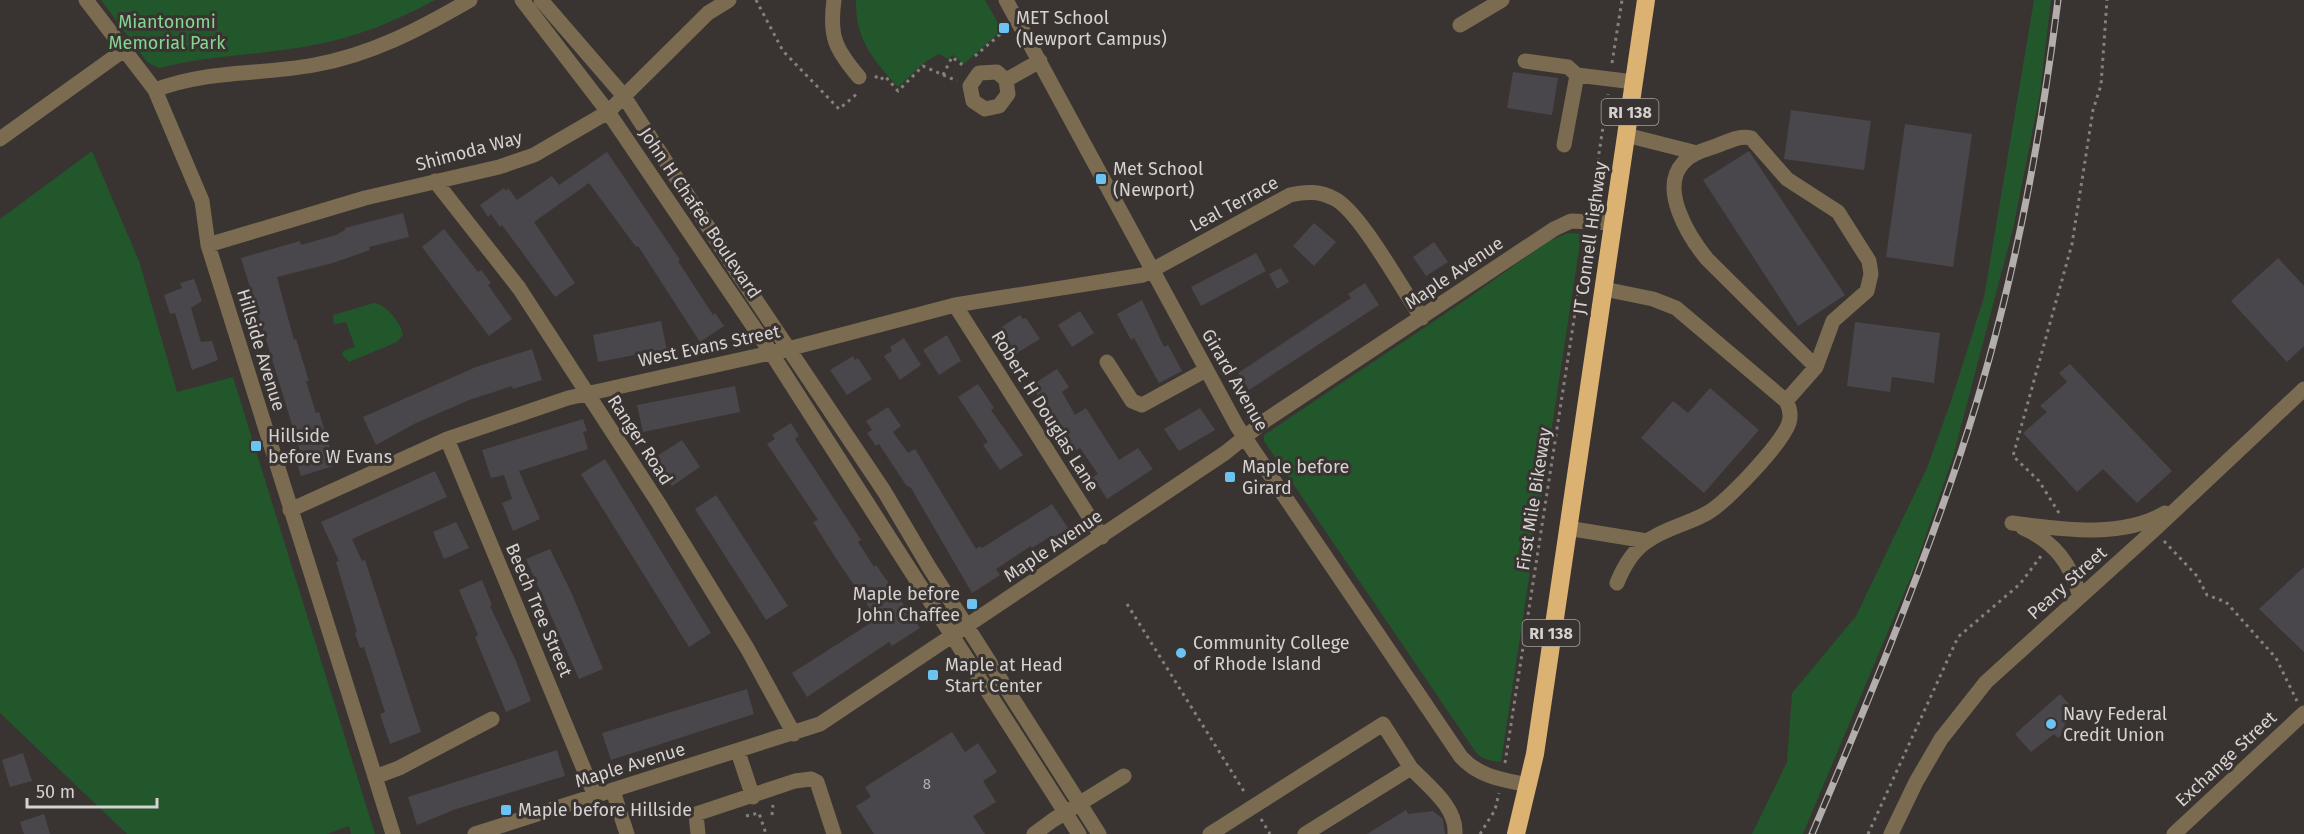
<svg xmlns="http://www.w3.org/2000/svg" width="2304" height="834" font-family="'Fira Sans',sans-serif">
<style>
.green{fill:#22562b}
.building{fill:#49474c}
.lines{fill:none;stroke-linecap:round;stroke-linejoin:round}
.path{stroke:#84807e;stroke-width:3;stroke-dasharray:3 4.5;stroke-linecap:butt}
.minor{stroke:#7b6b51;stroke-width:15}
.highway{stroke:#dbb272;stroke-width:18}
.rail-casing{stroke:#b2aeac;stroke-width:7}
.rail{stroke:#393431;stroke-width:4.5;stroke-dasharray:14;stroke-linecap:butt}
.poi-dot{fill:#6ac3f1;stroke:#393431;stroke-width:2}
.labels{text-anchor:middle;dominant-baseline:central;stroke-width:6;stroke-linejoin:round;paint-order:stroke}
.number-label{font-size:15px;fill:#b3afb0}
.shield{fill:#393431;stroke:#a7a3a1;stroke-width:1.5}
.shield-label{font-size:16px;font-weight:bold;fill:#d6d2d1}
.poi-label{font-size:18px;fill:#d6d2d1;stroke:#393431;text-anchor:start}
.park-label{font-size:18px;fill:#86d590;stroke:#393431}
.street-label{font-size:18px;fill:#d6d2d1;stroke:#393431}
</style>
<rect width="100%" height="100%" fill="#393431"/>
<path class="green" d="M101,0h334c-39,21 -78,37 -121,45 -52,10 -104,10 -155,23l-12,-6z
M856,0h129l17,30 -38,34 -11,-9 -5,4 -9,-5 -14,8 -27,25c-25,-27 -43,-48 -42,-87z
M2034,0h17l-11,93 -27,136 -60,228 -38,110 -112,267h-51l35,-72 5,-69 64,-77 71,-148 25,-70 32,-101z
M92,151l47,110 38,131 56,-15 142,457h-24l-2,-8 -22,8h-200l-127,-121v-494z
M1569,233l12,1 -1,9 -79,519c-10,-1 -16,-2 -24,-8l-213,-313v-6l203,-136 83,-59z
M374,303c12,1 27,20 29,32l-6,7 -48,20 -7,-7 1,-4 12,-4 -9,-25 -12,2 -1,-9z"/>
<path class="building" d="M1513,72l45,6 -6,37 -45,-7z
M1791,110l80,11 -7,49 -80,-11z
M1905,124l67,10 -19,133 -67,-10z
M1749,151l96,144 -47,31 -95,-146z
M607,152l73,108 -2,1 35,54 2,-2 9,13 -24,16 -62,-96 -2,1 -47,-64 -55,39 41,61 -20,14 -53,-72 -2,2 -9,-13 -3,3 -8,-12 24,-17 2,3 2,-3 9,12 35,-24 7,9z
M403,213l6,24 -40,10 1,3 -37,13 -56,14 17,63 2,-1 13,42h-3l10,32 3,-1 12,39 -2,1 4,14 -32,10 -6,-20 6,-2 -60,-196 59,-17 1,4 35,-10 9,-5v-2z
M1314,223l22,19 -22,24 -21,-20z
M444,229l34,43 3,-2 10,13 -3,2 24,34 -23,17 -67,-89z
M1434,242l14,20 -22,14 -13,-19z
M1256,253l10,18 -65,35 -10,-19z
M2278,258l26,28v60l-17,16 -56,-61z
M1281,268l8,14 -12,7 -8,-15z
M194,279l8,22 -11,7 10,34 11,-1 6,19 -26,10 -17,-57 -5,1 -6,-19 18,-7 -2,-5z
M1365,283l14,22 -130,85 -11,-17 113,-75 -3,-4z
M1142,300l22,47 4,-2 14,26 -23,12 -25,-45 -3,2 -14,-26z
M1080,311l14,22 -22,14 -14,-22z
M1020,315l3,4 3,-1 14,21 -25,15 -16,-25z
M661,321l6,30 -15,3 -1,-2 -53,10 -5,-27z
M1855,322l85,11 -6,50 -42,-6 -2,15 -43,-6z
M947,335l14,26 -22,14 -16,-25z
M904,338l17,27 -21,15 -16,-24 8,-5 -2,-4z
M532,349l10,31 -29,9 -1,-3 -43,14 -55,24 -38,21 -13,-28 113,-50z
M853,356l2,4 3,-2 14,21 -25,16 -17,-25z
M2070,364l102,107 -35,32 -34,-34 -26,23 -54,-59 24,-21 -7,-6 27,-24 -8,-9z
M1057,369l12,18 -7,5 13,23 11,-7 33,52 19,-12 15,21 -46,30 -14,-22 5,-3 -18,-26 -5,3 -39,-58 4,-2 -5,-8z
M978,384l16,24 -3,2 32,45 -23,15 -17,-25 5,-3 -30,-45z
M735,386l5,26 -97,20 -6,-27z
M1710,388l49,42 -55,63 -63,-55 32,-37 15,12z
M888,407l13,19 -8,6 15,21 7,-4 61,100 4,-3 2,2 70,-44 16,24 -16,11 -1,-3 -19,12 -1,-2 -35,23 4,6 -28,18 -61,-105 -5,-3 -27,-41 -3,2 -9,-13 5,-3 -6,-9z
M1200,408l15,22 -36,21 -15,-22z
M583,419l4,12 -4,1 5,17 -69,22 21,48 -27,12 -11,-28 10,-4 -8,-24 -13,3 -9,-28z
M791,423l8,13 -4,3 66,101 -3,2 16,25 2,-2 44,63 -28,18 -3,-4 -82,55 -15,-24 85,-54 -42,-62 -22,-35 5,-2 -51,-76 8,-5 -3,-4z
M682,440l18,27 -28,19 -18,-28z
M605,459l106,174 -22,14 -108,-173z
M435,471l12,26 -95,42 10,22 3,-1 56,172 -31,12 -10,-30 5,-2 -21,-65 -4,1 -5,-15 2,-1 -21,-70 3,-1 -18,-39z
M716,495l72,111 -22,14 -71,-111z
M456,522l13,26 -25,11 -11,-27z
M550,549l22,45 31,75 -24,10 -53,-120z
M2304,567v85l-45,-43z
M482,580l10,25 -2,1 26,55 15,40 -25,11 -31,-75 3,-2 -19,-45z
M747,689l7,25 -143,46 -9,-27z
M2060,694l17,19 -13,12 4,4 -10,9 -4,-4 -23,18 -16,-18z
M952,732l13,20 13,-9 19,29 -14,9 13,21 -23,14 12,18h-111l-18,-28 15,-9 -6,-10z
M557,750l8,26 -109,33 -39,16 -9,-28z
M23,753l9,28 -22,6 -8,-27z
M1406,810l2,4 25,-3 10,8 2,15h-78z
M44,814l6,20h-26l-4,-12z"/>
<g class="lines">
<path class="path" d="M756,0l27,51 56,58 19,-16
M975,56l29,-25
M1612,63l10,-63
M943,75l9,-18 12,9
M875,76l5,4 5,-4 13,15 25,-25 34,15
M1591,206l17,-112
M2059,513l-20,-32 -26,-25 59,-212 21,-134 8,-25 6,-85
M2164,541l33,35 10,19 19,7 50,56 21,43
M1127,604l118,189
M1505,763l82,-527
M772,815l1,-10
M746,816l13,-3 7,21
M1261,819l9,15
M1480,834l15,-24 4,-17
M1868,834l90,-197 62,-53 21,-28"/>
<path class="minor" d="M86,0l69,90 47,111 6,44 185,589
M522,0l86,112 162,239 309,483
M541,0l82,95 116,180 145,216 45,76 170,267
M834,0c-5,36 1,49 25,77
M1006,0l231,426 224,331c18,20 43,23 68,28
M1460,25l42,-25
M1525,61l43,6 9,8
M1006,80l-9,-8 -18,1 -9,13 3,15 12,8 14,-3 9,-12 -2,-14 34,-19
M155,90c51,-20 105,-15 159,-25 57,-10 106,-36 156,-65
M1626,135l71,18
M0,139l124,-89
M1564,145l13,-70 57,7
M435,181l84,107 140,216 88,144 47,86
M208,245l157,-47 134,-31 35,-12 74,-43 100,-99 21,-13
M1604,289l49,10 23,9 110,93c4,7 5,15 3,22 -8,22 -61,77 -80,89 -20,12 -45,16 -63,30 -14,10 -23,26 -29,41
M955,305l147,232
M1107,362l25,39 10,4 64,-35
M1786,401l30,-34 17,-46 34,-30 4,-17 -2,-13 -31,-49 -51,-33 -36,-41c-12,-3 -24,4 -35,8 -11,4 -25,7 -33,17 -24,26 6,74 24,96l109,108
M447,439l148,357
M290,510l157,-71 121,-41 220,-49 167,-44 188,-30 147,-80c17,-4 30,-4 45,4 26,14 68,92 87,119
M2012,523c48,6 109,16 153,-10
M1567,528l80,13
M2023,528c32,14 48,36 57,69
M738,752l15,45
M375,777l24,-9 93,-49
M613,791l14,43
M475,834l345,-110 405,-271 41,-33 288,-191 17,-8 42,2
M698,834l-2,-20 99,-33 16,-2 6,3 17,52
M1034,834l19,-14 71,-44
M1210,834l173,-110 28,44
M1305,834l106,-66c17,18 46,39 44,66
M1891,834l25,-52 25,-43 45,-57 167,-151 151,-142
M2174,834l130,-121"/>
<path class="highway" d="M1516,834l19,-80 111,-754"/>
<defs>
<path id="rail" d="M1812,834c53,-125 105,-250 148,-379 49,-147 79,-302 98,-455"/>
</defs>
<use href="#rail" class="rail-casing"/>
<use href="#rail" class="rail"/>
</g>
<g class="poi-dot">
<rect x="998" y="22" width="12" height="12" rx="3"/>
<rect x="1095" y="173" width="12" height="12" rx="3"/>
<rect x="250" y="440" width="12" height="12" rx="3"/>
<rect x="1224" y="471" width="12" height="12" rx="3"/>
<rect x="966" y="598" width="12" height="12" rx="3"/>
<circle cx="1181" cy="653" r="6"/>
<rect x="927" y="669" width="12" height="12" rx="3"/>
<circle cx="2051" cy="724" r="6"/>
<rect x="500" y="804" width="12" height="12" rx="3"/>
</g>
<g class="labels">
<g class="number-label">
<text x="927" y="784">8</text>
</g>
<g class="shield">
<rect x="1601.5" y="99" width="57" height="26" rx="4.5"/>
<rect x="1522.5" y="620" width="57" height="26" rx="4.5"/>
</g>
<g class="shield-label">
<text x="1630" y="112">RI 138</text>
<text x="1551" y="633">RI 138</text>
</g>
<g class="poi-label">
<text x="1016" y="18">MET School<tspan x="1016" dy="21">(Newport Campus)</tspan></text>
<text x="1113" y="169">Met School<tspan x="1113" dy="21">(Newport)</tspan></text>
<text x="268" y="436">Hillside<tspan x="268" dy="21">before W Evans</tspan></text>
<text x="1242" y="467">Maple before<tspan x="1242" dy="21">Girard</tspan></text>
<text x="960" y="594" text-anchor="end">Maple before<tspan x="960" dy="21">John Chaffee</tspan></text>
<text x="1193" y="643">Community College<tspan x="1193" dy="21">of Rhode Island</tspan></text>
<text x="945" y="665">Maple at Head<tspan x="945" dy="21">Start Center</tspan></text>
<text x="2063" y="714">Navy Federal<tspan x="2063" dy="21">Credit Union</tspan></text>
<text x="518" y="810">Maple before Hillside</text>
</g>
<g class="park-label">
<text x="167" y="22">Miantonomi<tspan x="167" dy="21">Memorial Park</tspan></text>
</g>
<g class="street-label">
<text transform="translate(469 151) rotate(-15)">Shimoda Way</text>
<text transform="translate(1234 204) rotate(-28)">Leal Terrace</text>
<text transform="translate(700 213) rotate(56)">John H Chafee Boulevard</text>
<text transform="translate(1590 238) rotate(-82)">JT Connell Highway</text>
<text transform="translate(1454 273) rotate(-34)">Maple Avenue</text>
<text transform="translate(709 346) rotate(-12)">West Evans Street</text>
<text transform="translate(261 350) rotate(73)">Hillside Avenue</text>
<text transform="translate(1235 380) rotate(60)">Girard Avenue</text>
<text transform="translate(1045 411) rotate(58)">Robert H Douglas Lane</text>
<text transform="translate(640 440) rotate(57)">Ranger Road</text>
<text transform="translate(1534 499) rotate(-81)">First Mile Bikeway</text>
<text transform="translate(1053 546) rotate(-34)">Maple Avenue</text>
<text transform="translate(2067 583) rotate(-42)">Peary Street</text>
<text transform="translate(539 610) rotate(67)">Beech Tree Street</text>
<text transform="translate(2226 759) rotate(-43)">Exchange Street</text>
<text transform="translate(630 765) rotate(-17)">Maple Avenue</text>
</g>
</g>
<path d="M27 798v9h130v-9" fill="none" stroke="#d6d2d1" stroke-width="3"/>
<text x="36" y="798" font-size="18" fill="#d6d2d1" stroke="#393431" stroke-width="4.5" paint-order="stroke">50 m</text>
</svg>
